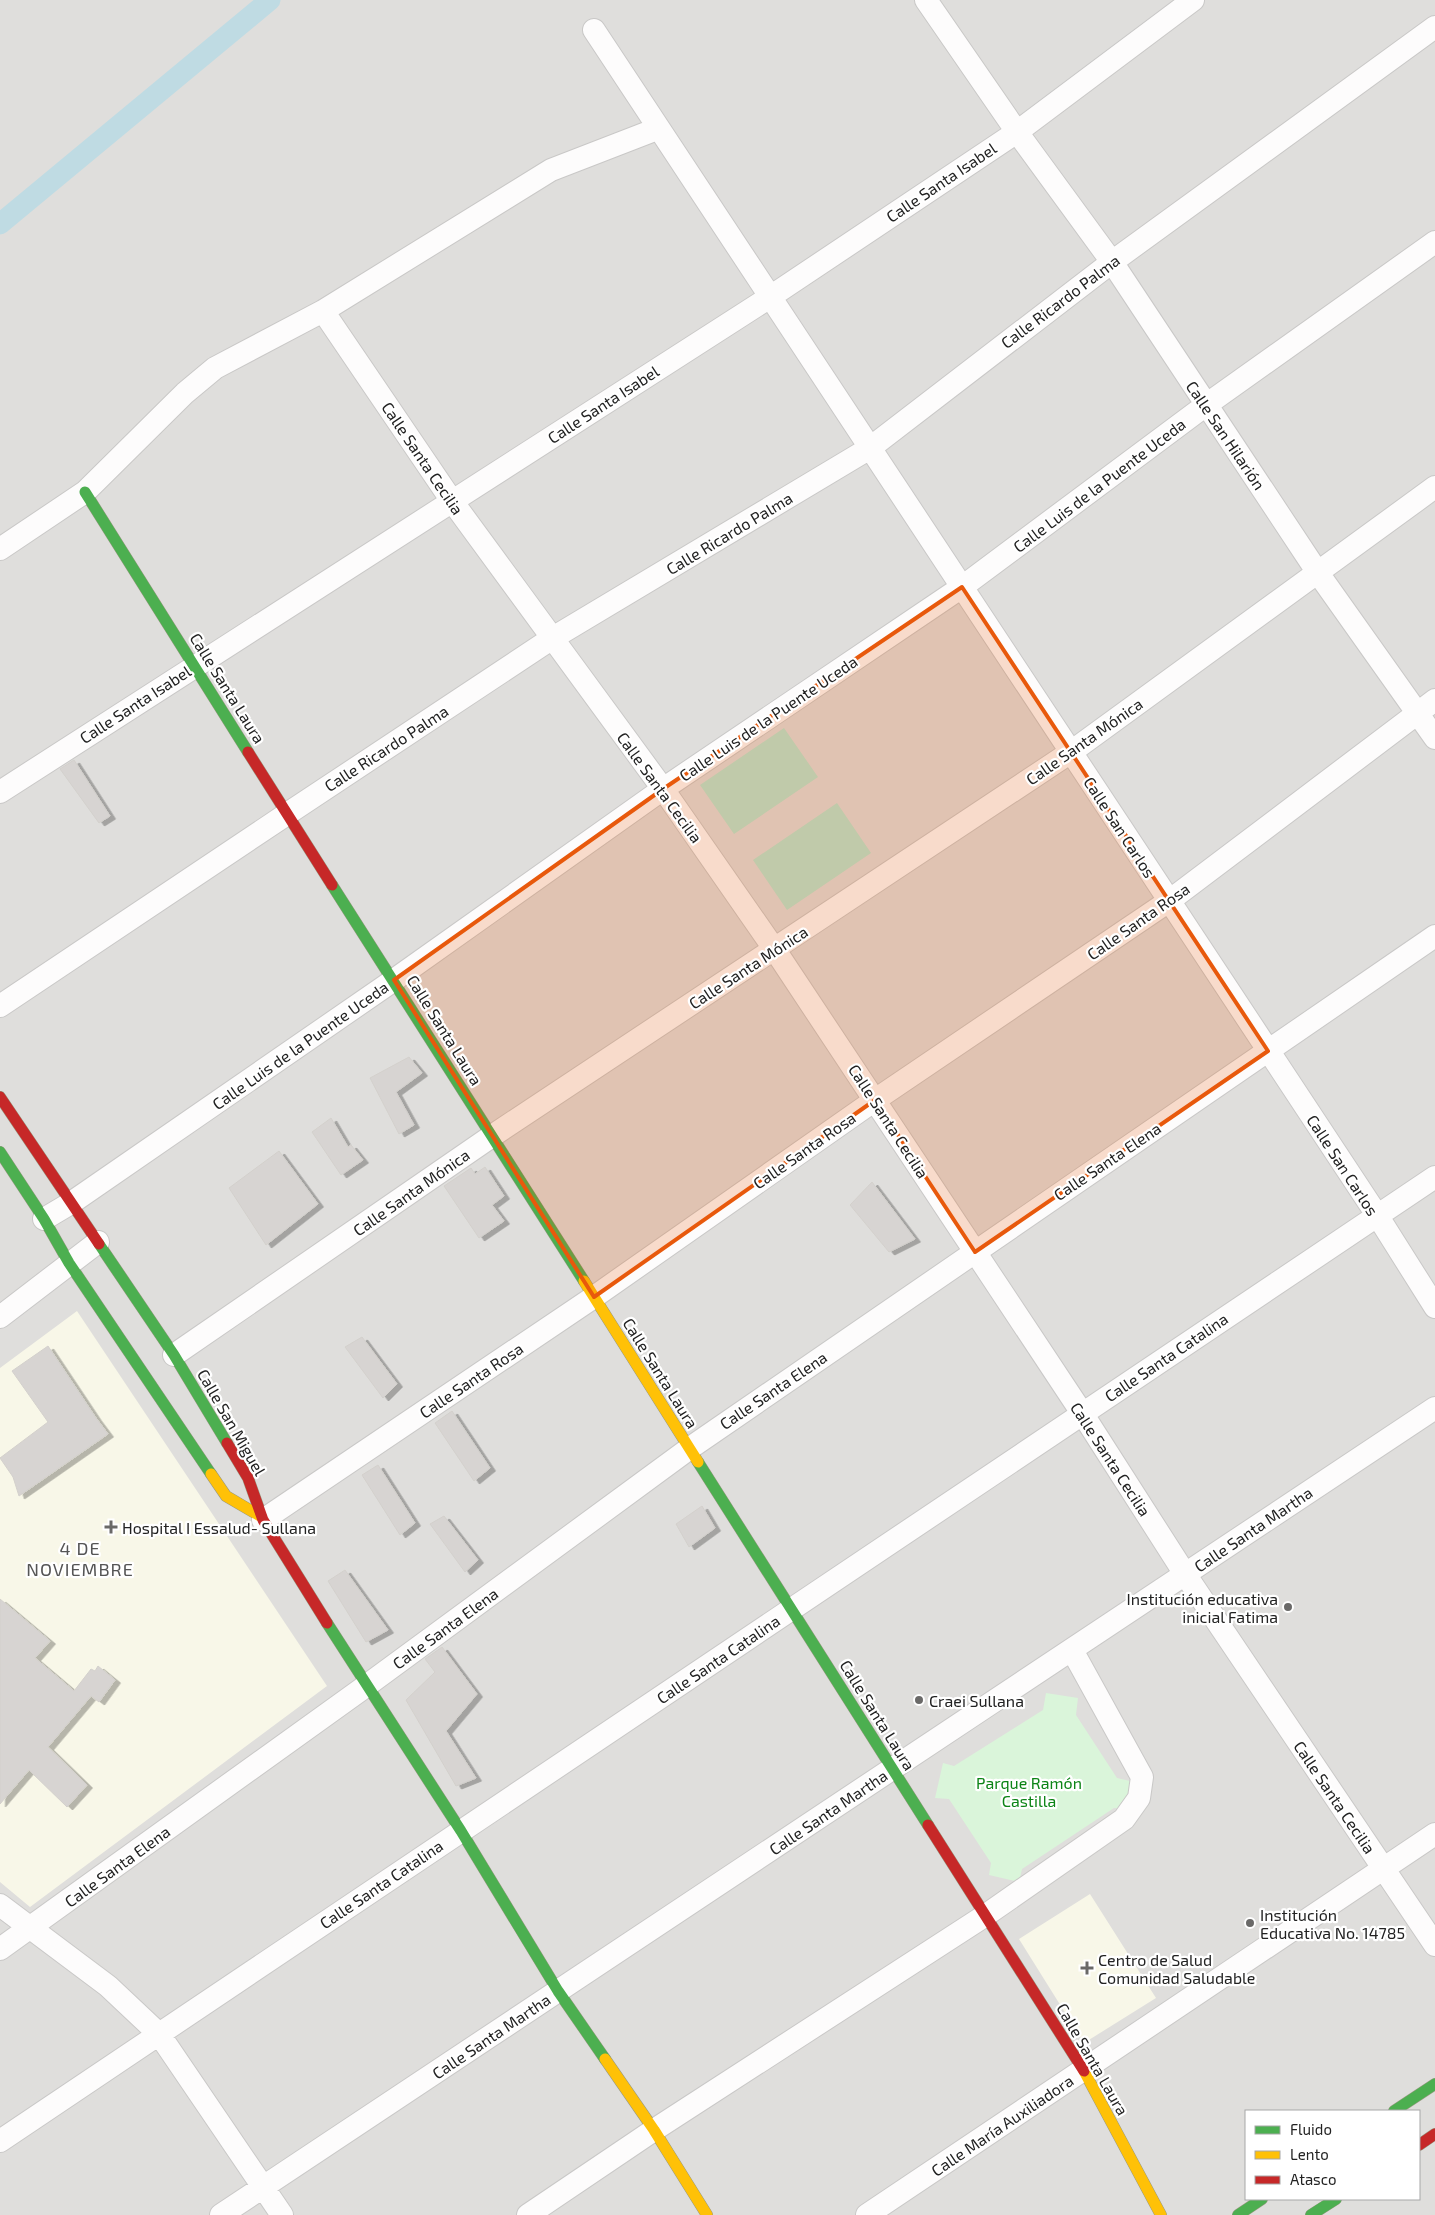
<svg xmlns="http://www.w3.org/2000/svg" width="1435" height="2215" font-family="'Exo 2',sans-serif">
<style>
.residential{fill:#dfdedc;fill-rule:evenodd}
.education{fill:#f8f7e8}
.park{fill:#daf5da}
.pitch{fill:#b7e6d2}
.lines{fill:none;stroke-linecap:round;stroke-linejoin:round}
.canal{stroke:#bfdbe3;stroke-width:21}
.building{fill:#d7d4d2;stroke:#d3d0cc;filter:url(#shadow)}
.street-casing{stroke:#c9c8c7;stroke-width:24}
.fast-casing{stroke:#999a82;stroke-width:12}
.slow-casing{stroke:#999a82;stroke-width:12}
.jam-casing{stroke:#999a82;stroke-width:12}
.street{stroke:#fdfcfc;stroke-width:22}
.fast{stroke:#4caf50;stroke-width:11}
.slow{stroke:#ffc107;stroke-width:11}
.jam{stroke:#c62828;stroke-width:11}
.marked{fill:#e8590c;fill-opacity:0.2;stroke:#e8590c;stroke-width:4;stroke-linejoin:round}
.poi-dot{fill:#6a6968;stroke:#fff;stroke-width:2}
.labels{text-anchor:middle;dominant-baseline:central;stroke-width:4.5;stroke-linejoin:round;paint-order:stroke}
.street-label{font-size:16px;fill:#222;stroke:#fff}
.poi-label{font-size:16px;fill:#222;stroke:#fff;text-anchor:start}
.park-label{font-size:16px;fill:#0c8416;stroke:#fff}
.neighbourhood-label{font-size:18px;letter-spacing:1px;fill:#555;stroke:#fff}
</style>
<defs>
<filter id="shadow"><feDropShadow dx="5.5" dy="3" stdDeviation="0" flood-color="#0004"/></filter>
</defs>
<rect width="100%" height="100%" fill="#f0eeeb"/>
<path class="residential" d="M0,0h1435v2215h-1435zM1246,2111h173v88h-173z"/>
<path class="education" d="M77,1311l250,375 -297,221 -30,-25v-514z
M1090,1894l66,104 -72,45 -65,-104z"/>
<path class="park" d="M1046,1693l32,5 -2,17 41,63 13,3 -3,28 -13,-1 -92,61 -3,13 -30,-7 2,-12 -42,-64 -14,-1 8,-35 11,3 89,-56z"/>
<path class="pitch" d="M784,728l34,49 -84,57 -34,-49z
M837,803l34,50 -84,57 -34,-50z"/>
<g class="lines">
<path class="canal" d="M0,224l270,-224"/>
</g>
<path class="building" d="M74,760l36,56 -11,7 -39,-54z
M409,1057l13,16 -26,19 18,33 -15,9 -29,-56z
M331,1118l17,29 3,-2 12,15 -22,15 -29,-43z
M279,1151l39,53 -52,41 -37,-57z
M485,1167l19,29 -12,9 12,16 -25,17 -35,-52 27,-18 4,6z
M872,1182l43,57 -26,13 -39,-47z
M362,1337l35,47 -14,14 -38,-51z
M48,1346l48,72 12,16 -89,62 -6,-19 -13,-19 48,-36 -36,-51z
M452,1411l38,57 -16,13 -39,-58z
M378,1465l37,58 -15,12 -38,-60z
M702,1506l13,22 -26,19 -13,-23z
M444,1516l34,44 -13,12 -35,-48z
M345,1570l43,60 -22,12 -38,-61z
M0,1599l50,42 -15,17 39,33 17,-22 4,2 3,-5 17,14 -16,22 -8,-6 -43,51 39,38 -20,22 -38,-37 -29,34z
M442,1647l35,47 -31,37 30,47 -20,8 -50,-86 29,-28 -10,-13z"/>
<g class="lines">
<defs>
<path id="street" d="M926,0l91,132 95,130 206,311 117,165
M594,30l783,1185 58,92
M323,311l129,190 211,288 112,161 307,463 103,161 250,371
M0,549l85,-57 100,-99 30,-25 108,-57 228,-141 106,-41
M0,792l770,-495 247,-165 176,-132
M0,1006l287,-192 264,-175 319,-191 242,-186 323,-235
M44,1219l27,-16 323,-223 269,-191 299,-202 244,-182 229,-163
M0,1317l98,-75
M174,1355l318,-219 579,-384 364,-265
M263,1520l331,-223 281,-197 294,-199 266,-201
M0,1905l108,81 51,48 123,181
M0,1949l366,-263 324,-238 745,-512
M0,2141l1435,-964
M221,2215l1214,-807
M528,2215l126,-85 332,-215 138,-96 15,-21 3,-21 -70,-127
M867,2215l568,-381"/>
<path id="fast" d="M85,492l163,260
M332,885l252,396
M0,1152l44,67 25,44 142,211
M99,1244l75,111 53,88
M698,1462l230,363
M327,1623l134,208 97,160 47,68
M1394,2111l41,-27
M1238,2215l24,-16
M1311,2215l25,-16"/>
<path id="slow" d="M584,1281l114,181
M211,1474l15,22 34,20
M605,2059l49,71 53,85
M1084,2071l77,144"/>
<path id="jam" d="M248,752l84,133
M0,1097l99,147
M227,1443l21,35 15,42 64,103
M928,1825l156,246
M1419,2145l16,-11"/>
</defs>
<use href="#street" class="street-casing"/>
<use href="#fast" class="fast-casing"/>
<use href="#slow" class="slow-casing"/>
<use href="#jam" class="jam-casing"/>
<use href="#street" class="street"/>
<use href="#fast" class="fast"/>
<use href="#slow" class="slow"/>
<use href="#jam" class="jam"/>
</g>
<path class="marked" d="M962,587l306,464 -293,201 -100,-152 -281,197 -200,-317 269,-191z"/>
<g class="poi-dot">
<path d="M108.5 1519.5h5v5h5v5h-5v5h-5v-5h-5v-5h5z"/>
<circle cx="1288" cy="1607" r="5"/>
<circle cx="919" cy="1700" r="5"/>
<circle cx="1250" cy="1923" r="5"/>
<path d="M1084.5 1960.5h5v5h5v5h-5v5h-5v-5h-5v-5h5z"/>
</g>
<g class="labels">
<g class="street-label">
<text transform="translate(941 182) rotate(-34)">Calle Santa Isabel</text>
<text transform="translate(1060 301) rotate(-37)">Calle Ricardo Palma</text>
<text transform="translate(603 404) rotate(-33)">Calle Santa Isabel</text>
<text transform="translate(1226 435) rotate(56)">Calle San Hilarión</text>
<text transform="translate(423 458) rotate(56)">Calle Santa Cecilia</text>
<text transform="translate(1099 485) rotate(-37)">Calle Luis de la Puente Uceda</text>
<text transform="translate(729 533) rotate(-31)">Calle Ricardo Palma</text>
<text transform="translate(228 688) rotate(58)">Calle Santa Laura</text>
<text transform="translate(135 704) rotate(-33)">Calle Santa Isabel</text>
<text transform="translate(768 718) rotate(-34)">Calle Luis de la Puente Uceda</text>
<text transform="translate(1084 741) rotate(-35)">Calle Santa Mónica</text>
<text transform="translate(386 748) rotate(-33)">Calle Ricardo Palma</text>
<text transform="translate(660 787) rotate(54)">Calle Santa Cecilia</text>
<text transform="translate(1120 827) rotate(57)">Calle San Carlos</text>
<text transform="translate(1138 921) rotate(-35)">Calle Santa Rosa</text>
<text transform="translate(748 967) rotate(-33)">Calle Santa Mónica</text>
<text transform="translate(445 1030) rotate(58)">Calle Santa Laura</text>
<text transform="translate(300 1045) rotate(-35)">Calle Luis de la Puente Uceda</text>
<text transform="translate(889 1121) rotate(57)">Calle Santa Cecilia</text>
<text transform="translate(804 1150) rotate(-35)">Calle Santa Rosa</text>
<text transform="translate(1107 1161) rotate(-34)">Calle Santa Elena</text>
<text transform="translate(1343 1165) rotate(57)">Calle San Carlos</text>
<text transform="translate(411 1192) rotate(-35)">Calle Santa Mónica</text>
<text transform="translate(1166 1357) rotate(-34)">Calle Santa Catalina</text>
<text transform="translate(661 1373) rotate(58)">Calle Santa Laura</text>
<text transform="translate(471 1380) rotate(-34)">Calle Santa Rosa</text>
<text transform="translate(773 1390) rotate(-34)">Calle Santa Elena</text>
<text transform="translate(232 1422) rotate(60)">Calle San Miguel</text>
<text transform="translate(1111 1459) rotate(57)">Calle Santa Cecilia</text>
<text transform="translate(1253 1529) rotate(-34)">Calle Santa Martha</text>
<text transform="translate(445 1628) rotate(-36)">Calle Santa Elena</text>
<text transform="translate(718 1659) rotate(-34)">Calle Santa Catalina</text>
<text transform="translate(878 1715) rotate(58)">Calle Santa Laura</text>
<text transform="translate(1335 1797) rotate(56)">Calle Santa Cecilia</text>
<text transform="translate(828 1812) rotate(-34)">Calle Santa Martha</text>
<text transform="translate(117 1866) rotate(-36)">Calle Santa Elena</text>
<text transform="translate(381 1884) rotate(-34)">Calle Santa Catalina</text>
<text transform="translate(491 2036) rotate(-34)">Calle Santa Martha</text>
<text transform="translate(1093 2059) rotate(60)">Calle Santa Laura</text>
<text transform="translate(1002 2125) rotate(-34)">Calle María Auxiliadora</text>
</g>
<g class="poi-label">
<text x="122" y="1527">Hospital I Essalud- Sullana</text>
<text x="1278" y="1598" text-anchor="end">Institución educativa<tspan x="1278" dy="18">inicial Fatima</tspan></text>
<text x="929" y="1700">Craei Sullana</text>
<text x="1260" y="1914">Institución<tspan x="1260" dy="18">Educativa No. 14785</tspan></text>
<text x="1098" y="1959">Centro de Salud<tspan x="1098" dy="18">Comunidad Saludable</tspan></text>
</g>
<g class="park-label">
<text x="1029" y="1782">Parque Ramón<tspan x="1029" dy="18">Castilla</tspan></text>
</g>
<g class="neighbourhood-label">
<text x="80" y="1548">4 DE<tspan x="80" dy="21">NOVIEMBRE</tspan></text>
</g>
</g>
<rect x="1245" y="2110" width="175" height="90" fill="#ffffff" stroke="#a7a7a7"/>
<rect x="1255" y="2126" width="25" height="8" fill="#4caf50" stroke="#a7a7a7"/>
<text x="1290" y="2135" font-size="15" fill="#222222">Fluido</text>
<rect x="1255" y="2151" width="25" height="8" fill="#ffc107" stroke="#a7a7a7"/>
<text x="1290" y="2160" font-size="15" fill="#222222">Lento</text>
<rect x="1255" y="2176" width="25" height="8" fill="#c62828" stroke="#a7a7a7"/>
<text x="1290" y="2185" font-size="15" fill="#222222">Atasco</text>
</svg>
